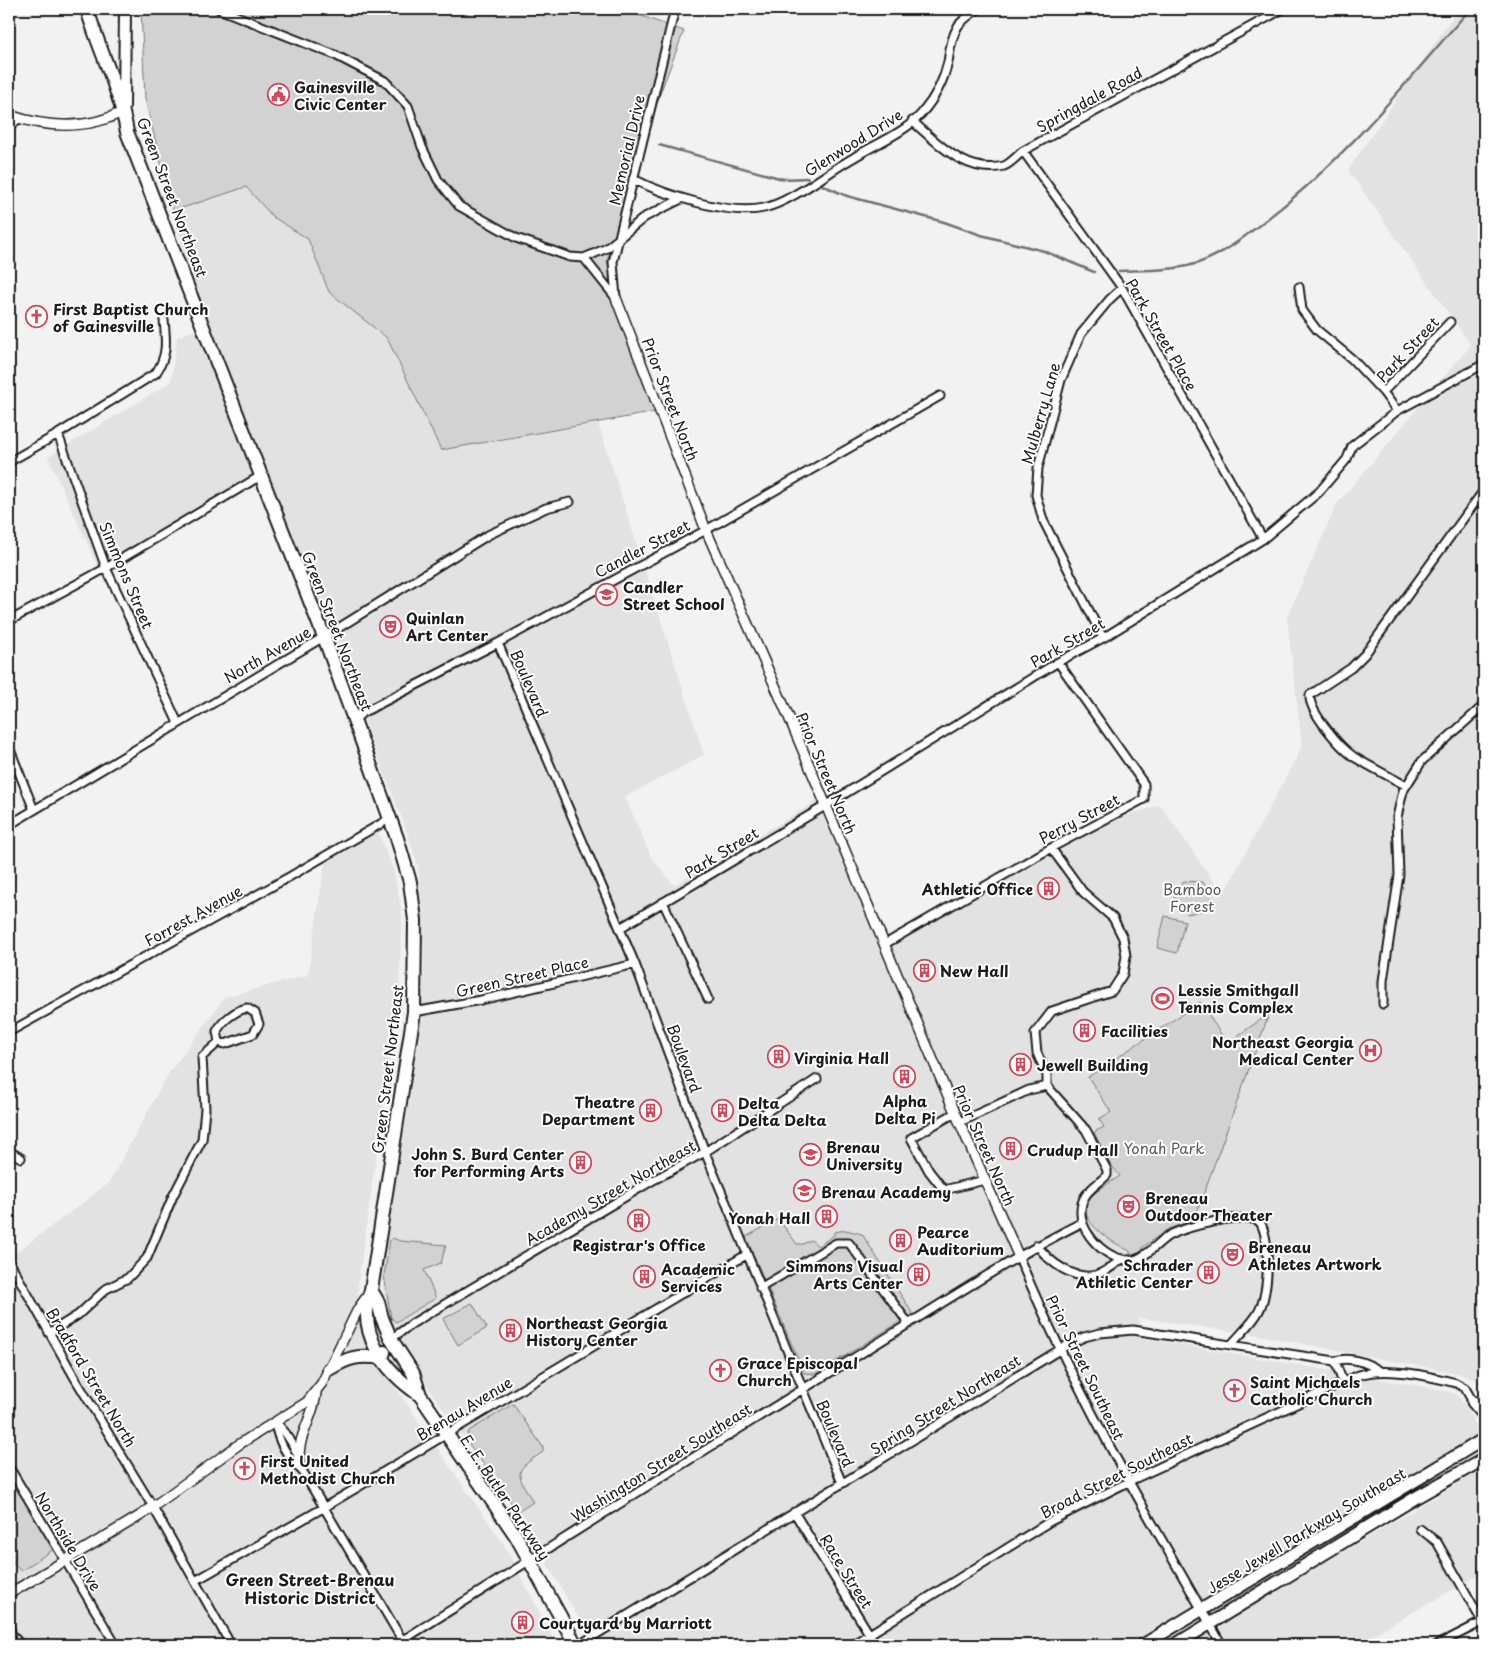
<svg xmlns="http://www.w3.org/2000/svg" width="1493" height="1654" font-family="'Playpen Sans',sans-serif">
<style>
.built{fill:#e2e2e2}
.green{fill:#d2d2d2;stroke:#777}
.lines{fill:none;stroke-linecap:round;stroke-linejoin:round}
.stream{stroke:#707070;stroke-width:2.5}
.minor-casing{stroke:#1c1c1c;stroke-width:11}
.tertiary-casing{stroke:#1c1c1c;stroke-width:12}
.secondary-casing{stroke:#1c1c1c;stroke-width:14}
.primary-casing{stroke:#1c1c1c;stroke-width:15}
.trunk-casing{stroke:#1c1c1c;stroke-width:16}
.minor{stroke:#fff;stroke-width:7}
.tertiary{stroke:#fff;stroke-width:9}
.secondary{stroke:#fff;stroke-width:10}
.primary{stroke:#fff;stroke-width:11}
.trunk{stroke:#fff;stroke-width:12}
.labels{text-anchor:middle;dominant-baseline:central;stroke-width:4;stroke-linejoin:round;paint-order:stroke}
.poi-label{font-size:15px;font-weight:bold;fill:#1c1c1c;stroke:#fff;text-anchor:start}
.street-label{font-size:15px;fill:#1c1c1c;stroke:#fff}
.park-label{font-size:15px;fill:#5c5c5c;stroke:#fff}
.neighbourhood-label{font-size:16px;font-weight:bold;fill:#1c1c1c;stroke:#fff}
</style>
<rect width="100%" height="100%" fill="#f2f2f2"/>
<filter id="ink" filterUnits="userSpaceOnUse"><feTurbulence type="fractalNoise" baseFrequency=".02" numOctaves="2"/><feDisplacementMap in="SourceGraphic" scale="10" xChannelSelector="R" yChannelSelector="G"/><feConvolveMatrix kernelMatrix="1 2 1 2 8 2 1 2 1" color-interpolation-filters="sRGB"/></filter>
<g filter="url(#ink)">
<path class="built" d="M1458,9h26v1382l-6,-12 -23,-6 -197,-38 -119,-17 3,20 301,52 13,4 12,15 11,24 -9,7 -343,205h-533l-75,-130 -84,-117 -36,-57 -11,-25 -7,-40 36,-224 7,-82 -2,-65 -4,-38 -10,-33 -79,-203 -40,-90 -23,-73 -168,99 -50,-110 123,-75 6,-45 27,-11 -31,-115 73,-24 27,30 35,22 21,53 58,46 54,112 157,-27 106,332 -79,42 26,60 23,28 152,-89 65,146 232,-126 37,-11 63,90 79,-148 -15,-130 50,-113 134,-159 -123,-175z
M378,832l15,37 9,43 -3,84 -41,288 2,43 6,18 137,198 54,102h-548v-94l7,6 5,13 -12,-103v-209l100,-75 59,-109 57,-77 83,-22 17,-113z
M1484,1468v104l-129,73h-168z"/>
<path class="green" d="M141,9h481l62,22 -23,60 -54,170 55,150 -221,39 -54,-112 -58,-46 -21,-53 -35,-22 -27,-30 -73,24 -28,-112z
M1184,881l19,1 5,8 4,14 -4,5 -20,5 -10,-8 -4,-10z
M1165,916l20,5 -8,32 -20,-5z
M1200,1002l27,41 42,-29 -72,198v7l-29,10 -25,18v7l-13,1v-4c-15,-7 -59,-31 -39,-54 7,-8 20,-15 29,-21l-13,-16 -13,-28 10,-5 -5,-8 12,-7 -23,-35z
M778,1219l19,25h6l8,-4 7,6 16,-11v-3l12,-2 16,4 51,80 -98,60 -11,-1 -58,-136z
M393,1238l7,3 46,4 -5,18 -17,7 12,28 -40,24 -5,-4 -7,-42 6,-36z
M472,1303l15,25 -29,17 -15,-26z
M513,1404l30,43v5c-31,20 -27,20 -10,50l-15,10 -52,-72 3,-9z
M9,1467l48,80 -36,24 -9,-8 4,-6 -7,-6z"/>
<g class="lines">
<path class="stream" d="M659,145l124,34 25,-1
M822,185l25,11 97,26 37,13 63,16 50,21
M1119,271c26,-1 55,0 79,-8 24,-8 45,-25 64,-40 82,-62 141,-137 208,-214"/>
<defs>
<path id="minor" d="M219,9l116,46 50,26 23,25 14,41 16,33 21,26 57,32 54,19 14,1 32,40
M912,121c26,22 54,54 92,45 6,-2 14,-11 19,-15l260,-142
M9,128l9,-9
M1023,151l99,137 141,251
M633,179c32,16 96,37 131,29 27,-6 64,-36 89,-50 22,-14 52,-25 69,-45 12,-14 22,-33 26,-51 2,-12 3,-24 10,-36 4,-6 13,-12 20,-17
M584,258l23,-10 38,-31 36,-18
M1299,287l3,23 15,20 35,29 31,33
M616,298l-3,-36 62,-253
M1397,411l87,-47
M58,434l48,134 72,155
M9,462l49,-28 98,-61c12,-18 10,-32 8,-53
M9,621l97,-53 156,-93
M1103,638l-60,-118 -7,-25 2,-27 23,-88 20,-46 29,-35 12,-11
M498,643l137,321 70,188 137,331
M354,720l8,-7 136,-70 208,-113 234,-134
M9,747l25,63
M1405,785c-17,-9 -34,-18 -51,-28 -13,-9 -46,-46 -44,-62l41,-27 14,-14 119,-164
M9,825l323,-193 156,-97 58,-27 24,-6
M1051,848l32,44 30,26 10,20 3,18 -3,18 -11,17 -60,20 -17,22 2,20 10,22v11l39,44 21,40v5c-13,13 -27,18 -26,39 1,23 32,52 56,45 12,-4 20,-16 31,-23 17,-9 76,-25 92,-14 11,19 9,69 -1,89 -6,12 -19,23 -28,34
M663,902l45,97
M620,928l205,-122 233,-144 45,-24 160,-99 56,-47 28,-33 5,-13 45,-35 -14,-19 67,-70
M885,944l166,-96 93,-49v-15l-86,-122
M1383,1004v-23l16,-106 -2,-58 6,-26 19,-30 62,-56
M414,1012l67,-12 154,-36
M9,1032l280,-155 100,-58
M955,1113l-44,25 18,33 15,19 41,-10
M960,1122l69,-32 18,-4
M9,1151l12,7
M1037,1245c12,17 37,36 59,30 10,-3 18,-10 26,-16
M1018,1255c56,136 131,263 204,390
M9,1261l67,119 77,127 78,138
M760,1288l76,-45h13l60,81
M49,1333l29,-18 28,-26 22,-11 19,-20 26,-62 29,-56 3,-31 -3,-52 17,-15 6,2 28,-10 6,-10 -4,-11 -8,-5c-11,2 -25,13 -30,23l2,11
M391,1339l22,-16 237,-141 55,-30 112,-73
M1335,1361l8,22
M275,1422c15,13 23,30 28,50l102,173
M275,1423c3,18 13,35 27,48
M9,1467l107,178
M794,1512l82,133
M1420,1529l17,13 47,83
M195,1581l128,-73 423,-253
M9,1632l12,13
M395,1645c152,-95 303,-192 457,-286 75,-46 150,-96 229,-136
M579,1645l490,-301 15,-7 16,-4 33,-3 202,31c16,-5 31,1 45,10
M852,1645l197,-123 87,-44 223,-103c28,-9 70,1 97,8l9,5 9,16
M1437,1645l47,-24"/>
<path id="tertiary" d="M9,115c38,13 79,15 115,-4
M616,298l90,232 82,185 163,388 67,152
M299,1459c-1,-25 15,-42 17,-66
M9,1594l134,-80 95,-69 69,-43 15,-19 36,-74 10,-14
M9,1627l2,7"/>
<path id="secondary" d="M124,107l1,-98"/>
<path id="primary" d="M1473,1402l11,13
M1143,1645l341,-206
M1175,1645l240,-147 69,-39"/>
<path id="trunk" d="M87,9c12,41 33,81 40,123l197,505 73,201 13,44 5,38 -1,92 -43,278c-15,43 14,82 49,105
M371,1290l7,12 4,16 9,21 22,34 7,22 96,141 60,109
M329,1369c20,-12 29,-14 53,-11l2,-6"/>
</defs>
<use href="#minor" class="minor-casing"/>
<use href="#tertiary" class="tertiary-casing"/>
<use href="#secondary" class="secondary-casing"/>
<use href="#primary" class="primary-casing"/>
<use href="#trunk" class="trunk-casing"/>
<use href="#minor" class="minor"/>
<use href="#tertiary" class="tertiary"/>
<use href="#secondary" class="secondary"/>
<use href="#primary" class="primary"/>
<use href="#trunk" class="trunk"/>
</g>
</g>
<defs>
<symbol id="civic-ring" viewBox="-11 -11 22 22"><circle r="9.5" fill="#fff" stroke="#d1495b" stroke-width="1.5"/><path d="M-.6-6.5H3V-4.5H.6V-3L4-1V1h2V6H-6V1h2V-1L-.6-3ZM-1.2 2.5V6h2.4V2.5Z" fill="#d1495b"/></symbol>
<symbol id="church-ring" viewBox="-11 -11 22 22"><circle r="9.5" fill="#fff" stroke="#d1495b" stroke-width="1.5"/><path d="M-1.2-6h2.4v3.5h3.3v2.4h-3.3V6h-2.4V-.1h-3.3v-2.4h3.3Z" fill="#d1495b"/></symbol>
<symbol id="school-ring" viewBox="-11 -11 22 22"><circle r="9.5" fill="#fff" stroke="#d1495b" stroke-width="1.5"/><path d="M0-5L7-2L0 1L-7-2ZM-4 1L0 2.5L4 1V4Q0 6-4 4Z" fill="#d1495b"/></symbol>
<symbol id="theatre-ring" viewBox="-11 -11 22 22"><circle r="9.5" fill="#fff" stroke="#d1495b" stroke-width="1.5"/><path d="M-5-5.5Q0-4 5-5.5V0Q5 5 0 6Q-5 5-5 0ZM-3.3-2.5H-1v1.5H-3.3ZM1-2.5H3.3v1.5H1ZM-2.8 1Q0 5.5 2.8 1Z" fill="#d1495b"/></symbol>
<symbol id="building-ring" viewBox="-11 -11 22 22"><circle r="9.5" fill="#fff" stroke="#d1495b" stroke-width="1.5"/><path d="M-4-6H4V6H1V3H-1V6H-4ZM-2.5-4.3h1.7v1.8h-1.7ZM.8-4.3h1.7v1.8H.8ZM-2.5-1h1.7V.8h-1.7ZM.8-1h1.7V.8H.8Z" fill="#d1495b"/></symbol>
<symbol id="stadium-ring" viewBox="-11 -11 22 22"><circle r="9.5" fill="#fff" stroke="#d1495b" stroke-width="1.5"/><path d="M0-5a6.5 5 0 1 0 0 10a6.5 5 0 1 0 0-10ZM-3.5-1.8h7v3.6h-7Z" fill="#d1495b"/></symbol>
<symbol id="hospital-ring" viewBox="-11 -11 22 22"><circle r="9.5" fill="#fff" stroke="#d1495b" stroke-width="1.5"/><path d="M-5-5h3v3.5h4V-5h3V5h-3V1.5h-4V5h-3Z" fill="#d1495b"/></symbol>
<symbol id="university-ring" viewBox="-11 -11 22 22"><circle r="9.5" fill="#fff" stroke="#d1495b" stroke-width="1.5"/><path d="M0-5L7-2L0 1L-7-2ZM-4 1L0 2.5L4 1V4Q0 6-4 4Z" fill="#d1495b"/></symbol>
</defs>
<g fill-rule="evenodd">
<use href="#civic-ring" x="266" y="82" width="25" height="25"/>
<use href="#church-ring" x="24" y="304" width="25" height="25"/>
<use href="#school-ring" x="594" y="582" width="25" height="25"/>
<use href="#theatre-ring" x="378" y="614" width="25" height="25"/>
<use href="#building-ring" x="1036" y="876" width="25" height="25"/>
<use href="#building-ring" x="912" y="958" width="25" height="25"/>
<use href="#stadium-ring" x="1150" y="986" width="25" height="25"/>
<use href="#building-ring" x="1072" y="1018" width="25" height="25"/>
<use href="#hospital-ring" x="1358" y="1038" width="25" height="25"/>
<use href="#building-ring" x="766" y="1044" width="25" height="25"/>
<use href="#building-ring" x="1008" y="1052" width="25" height="25"/>
<use href="#building-ring" x="892" y="1064" width="25" height="25"/>
<use href="#building-ring" x="638" y="1098" width="25" height="25"/>
<use href="#building-ring" x="710" y="1098" width="25" height="25"/>
<use href="#building-ring" x="998" y="1136" width="25" height="25"/>
<use href="#university-ring" x="798" y="1142" width="25" height="25"/>
<use href="#building-ring" x="568" y="1150" width="25" height="25"/>
<use href="#school-ring" x="792" y="1178" width="25" height="25"/>
<use href="#theatre-ring" x="1116" y="1194" width="25" height="25"/>
<use href="#building-ring" x="814" y="1204" width="25" height="25"/>
<use href="#building-ring" x="626" y="1208" width="25" height="25"/>
<use href="#building-ring" x="888" y="1228" width="25" height="25"/>
<use href="#theatre-ring" x="1220" y="1242" width="25" height="25"/>
<use href="#building-ring" x="1196" y="1260" width="25" height="25"/>
<use href="#building-ring" x="906" y="1262" width="25" height="25"/>
<use href="#building-ring" x="632" y="1264" width="25" height="25"/>
<use href="#building-ring" x="498" y="1318" width="25" height="25"/>
<use href="#church-ring" x="708" y="1358" width="25" height="25"/>
<use href="#church-ring" x="1222" y="1378" width="25" height="25"/>
<use href="#church-ring" x="232" y="1456" width="25" height="25"/>
<use href="#building-ring" x="510" y="1610" width="25" height="25"/>
</g>
<g class="labels">
<g class="poi-label">
<text x="294" y="86">Gainesville<tspan x="294" dy="17">Civic Center</tspan></text>
<text x="53" y="308">First Baptist Church<tspan x="53" dy="17">of Gainesville</tspan></text>
<text x="623" y="586">Candler<tspan x="623" dy="17">Street School</tspan></text>
<text x="406" y="617">Quinlan<tspan x="406" dy="17">Art Center</tspan></text>
<text x="1033" y="888" text-anchor="end">Athletic Office</text>
<text x="940" y="970">New Hall</text>
<text x="1178" y="989">Lessie Smithgall<tspan x="1178" dy="17">Tennis Complex</tspan></text>
<text x="1101" y="1030">Facilities</text>
<text x="1354" y="1041" text-anchor="end">Northeast Georgia<tspan x="1354" dy="17">Medical Center</tspan></text>
<text x="794" y="1057">Virginia Hall</text>
<text x="1037" y="1064">Jewell Building</text>
<text x="905" y="1100" text-anchor="middle">Alpha<tspan x="905" dy="17">Delta Pi</tspan></text>
<text x="635" y="1101" text-anchor="end">Theatre<tspan x="635" dy="17">Department</tspan></text>
<text x="738" y="1102">Delta<tspan x="738" dy="17">Delta Delta</tspan></text>
<text x="826" y="1146">Brenau<tspan x="826" dy="17">University</tspan></text>
<text x="1027" y="1149">Crudup Hall</text>
<text x="564" y="1153" text-anchor="end">John S. Burd Center<tspan x="564" dy="17">for Performing Arts</tspan></text>
<text x="821" y="1191">Brenau Academy</text>
<text x="1145" y="1197">Breneau<tspan x="1145" dy="17">Outdoor Theater</tspan></text>
<text x="810" y="1217" text-anchor="end">Yonah Hall</text>
<text x="917" y="1231">Pearce<tspan x="917" dy="17">Auditorium</tspan></text>
<text x="639" y="1244" text-anchor="middle">Registrar's Office</text>
<text x="1248" y="1246">Breneau<tspan x="1248" dy="17">Athletes Artwork</tspan></text>
<text x="1193" y="1264" text-anchor="end">Schrader<tspan x="1193" dy="17">Athletic Center</tspan></text>
<text x="903" y="1265" text-anchor="end">Simmons Visual<tspan x="903" dy="17">Arts Center</tspan></text>
<text x="661" y="1268">Academic<tspan x="661" dy="17">Services</tspan></text>
<text x="526" y="1322">Northeast Georgia<tspan x="526" dy="17">History Center</tspan></text>
<text x="737" y="1362">Grace Episcopal<tspan x="737" dy="17">Church</tspan></text>
<text x="1250" y="1381">Saint Michaels<tspan x="1250" dy="17">Catholic Church</tspan></text>
<text x="260" y="1460">First United<tspan x="260" dy="17">Methodist Church</tspan></text>
<text x="539" y="1622">Courtyard by Marriott</text>
</g>
<g class="street-label">
<text transform="translate(1089 99) rotate(-29)">Springdale Road</text>
<text transform="translate(853 142) rotate(-32)">Glenwood Drive</text>
<text transform="translate(626 150) rotate(-77)">Memorial Drive</text>
<text transform="translate(173 197) rotate(69)">Green Street Northeast</text>
<text transform="translate(1162 334) rotate(60)">Park Street Place</text>
<text transform="translate(1407 349) rotate(-47)">Park Street</text>
<text transform="translate(671 399) rotate(69)">Prior Street North</text>
<text transform="translate(1040 413) rotate(-74)">Mulberry Lane</text>
<text transform="translate(642 548) rotate(-28)">Candler Street</text>
<text transform="translate(127 575) rotate(67)">Simmons Street</text>
<text transform="translate(338 631) rotate(69)">Green Street Northeast</text>
<text transform="translate(1067 642) rotate(-30)">Park Street</text>
<text transform="translate(267 654) rotate(-30)">North Avenue</text>
<text transform="translate(530 683) rotate(67)">Boulevard</text>
<text transform="translate(827 773) rotate(67)">Prior Street North</text>
<text transform="translate(1079 818) rotate(-28)">Perry Street</text>
<text transform="translate(721 852) rotate(-31)">Park Street</text>
<text transform="translate(193 915) rotate(-29)">Forrest Avenue</text>
<text transform="translate(522 976) rotate(-13)">Green Street Place</text>
<text transform="translate(685 1058) rotate(70)">Boulevard</text>
<text transform="translate(387 1069) rotate(-83)">Green Street Northeast</text>
<text transform="translate(985 1145) rotate(66)">Prior Street North</text>
<text transform="translate(610 1192) rotate(-30)">Academy Street Northeast</text>
<text transform="translate(1086 1367) rotate(64)">Prior Street Southeast</text>
<text transform="translate(92 1377) rotate(59)">Bradford Street North</text>
<text transform="translate(945 1404) rotate(-32)">Spring Street Northeast</text>
<text transform="translate(464 1408) rotate(-31)">Brenau Avenue</text>
<text transform="translate(836 1433) rotate(67)">Boulevard</text>
<text transform="translate(661 1462) rotate(-32)">Washington Street Southeast</text>
<text transform="translate(1116 1475) rotate(-27)">Broad Street Southeast</text>
<text transform="translate(506 1497) rotate(56)">E. E. Butler Parkway</text>
<text transform="translate(1306 1530) rotate(-31)">Jesse Jewell Parkway Southeast</text>
<text transform="translate(69 1541) rotate(59)">Northside Drive</text>
<text transform="translate(847 1571) rotate(58)">Race Street</text>
</g>
<g class="park-label">
<text x="1192" y="888">Bamboo<tspan x="1192" dy="17">Forest</tspan></text>
<text x="1164" y="1147">Yonah Park</text>
</g>
<g class="neighbourhood-label">
<text x="310" y="1579">Green Street-Brenau<tspan x="310" dy="18">Historic District</tspan></text>
</g>
</g>
<rect width="1493" height="1654" fill="none" stroke="#fff" stroke-width="30"/>
<rect x="15" y="15" width="1463" height="1624" fill="none" stroke="#1c1c1c" stroke-width="2" filter="url(#ink)"/>
</svg>
